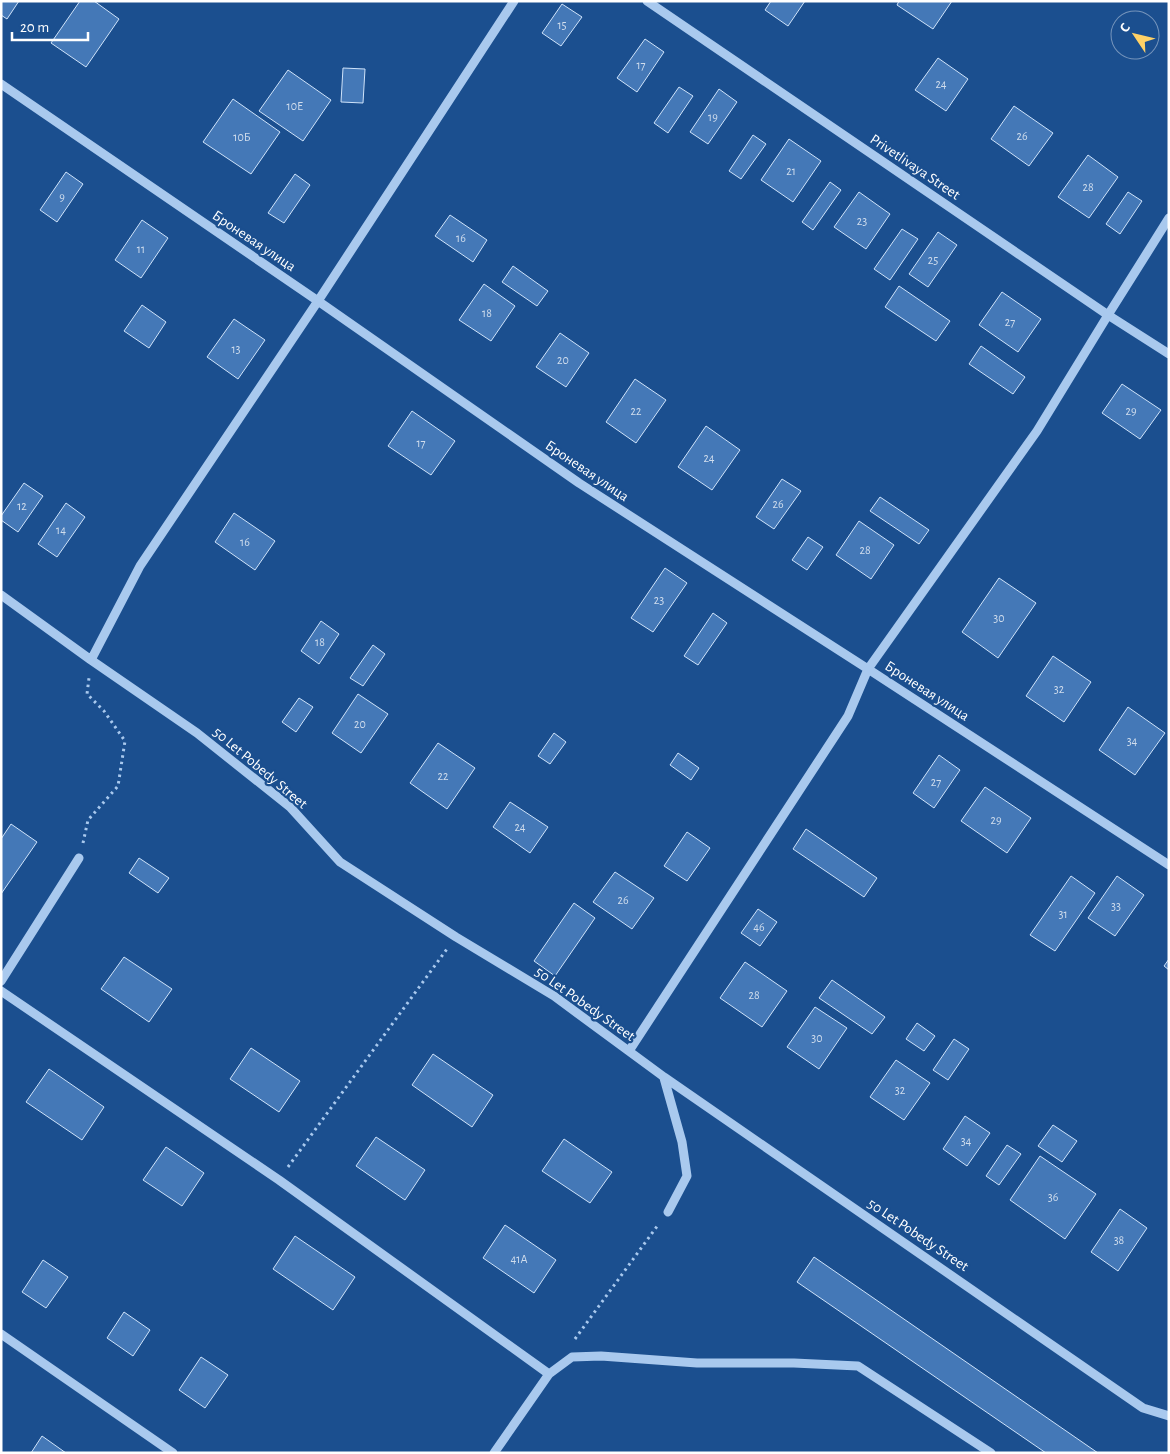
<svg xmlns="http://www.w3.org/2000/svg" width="1170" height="1454" font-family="'Alegreya Sans',sans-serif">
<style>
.building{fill:#4478b7;stroke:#cfe3fa}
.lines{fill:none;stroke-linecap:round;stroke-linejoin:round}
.path{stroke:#a9c9ee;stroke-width:3;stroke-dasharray:2.5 4;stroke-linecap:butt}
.minor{stroke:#a9c9ee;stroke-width:9}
.labels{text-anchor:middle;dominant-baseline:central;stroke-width:4.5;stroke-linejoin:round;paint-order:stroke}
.number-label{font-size:12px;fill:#d0dded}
.street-label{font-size:15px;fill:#fff;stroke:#1b4f8f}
</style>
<rect width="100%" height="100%" fill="#1b4f8f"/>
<path class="building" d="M1,1h18l-12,18 -6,-4z
M80,1h14l25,18 -33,48 -35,-24z
M771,1h34l-17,25 -23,-16z
M899,1h53l-19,28 -36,-24z
M562,4l20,13 -21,29 -19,-13z
M645,39l19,13 -27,40 -20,-14z
M938,58l30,21 -22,32 -31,-21z
M343,68l22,1 -2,34 -22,-1z
M288,70l43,30 -28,41 -44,-30z
M679,87l14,9 -25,37 -14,-10z
M719,89l18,13 -29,42 -18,-12z
M233,99l47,33 -29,42 -48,-32z
M1014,106l39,27 -24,33 -38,-27z
M753,135l13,9 -25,35 -12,-8z
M789,139l32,22 -28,41 -32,-22z
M1088,155l30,22 -29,41 -31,-21z
M66,172l17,12 -26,38 -17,-12z
M295,174l15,11 -26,38 -16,-10z
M830,182l11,8 -28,40 -11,-8z
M859,192l31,22 -24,35 -32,-22z
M1128,192l14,9 -22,33 -14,-10z
M450,215l37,25 -14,22 -38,-26z
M142,220l26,18 -27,40 -26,-18z
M902,229l16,10 -28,41 -16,-11z
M938,232l19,13 -29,42 -19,-13z
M513,266l35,25 -11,15 -35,-24z
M484,284l31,22 -24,35 -32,-21z
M899,286l51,35 -14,20 -51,-34z
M1002,292l39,27 -23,33 -39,-27z
M142,305l24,17 -17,26 -25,-17z
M234,319l31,21 -27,39 -31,-22z
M560,333l29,20 -23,34 -30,-20z
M981,346l44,31 -12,17 -44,-30z
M635,379l31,21 -30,43 -30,-21z
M1122,384l39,26 -21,29 -38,-26z
M412,411l43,30 -24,34 -43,-29z
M706,426l34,24 -28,40 -34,-23z
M782,479l19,12 -27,38 -18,-12z
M24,483l19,13 -25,36 -17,-12v-4z
M880,497l49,33 -10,14 -49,-33z
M66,503l19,14 -28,40 -19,-13z
M234,513l41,28 -20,29 -40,-28z
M859,521l35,24 -23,34 -35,-24z
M808,537l15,10 -16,23 -15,-10z
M665,568l22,15 -34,49 -22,-14z
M999,578l37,25 -38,55 -36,-26z
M713,613l14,10 -29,42 -14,-9z
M321,621l18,13 -20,30 -18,-13z
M373,645l12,9 -22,32 -13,-8z
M1053,656l38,26 -27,40 -38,-26z
M358,694l30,20 -27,39 -29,-20z
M299,698l14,9 -17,25 -14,-10z
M1128,707l37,26 -30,42 -36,-25z
M554,733l12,9 -16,22 -12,-8z
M438,743l37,25 -28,41 -37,-26z
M678,753l21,15 -8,12 -21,-15z
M939,755l21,15 -26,38 -21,-15z
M985,787l46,31 -24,35 -46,-32z
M510,802l38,25 -18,26 -37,-26z
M11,824l26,18 -36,52v-55z
M806,829l71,49 -13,19 -71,-48z
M687,832l23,16 -23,33 -23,-15z
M139,858l30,20 -11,15 -29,-20z
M615,872l39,26 -22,31 -39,-27z
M1071,876l24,17 -40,58 -25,-16z
M1117,876l27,19 -29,41 -27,-18z
M574,903l21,15 -40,58 -21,-15z
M758,909l19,13 -17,24 -19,-13z
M124,957l48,32 -23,33 -48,-33z
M1169,959v11l-5,-4z
M745,962l42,29 -25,36 -42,-29z
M832,980l53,37 -13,17 -53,-36z
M815,1007l32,21 -28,41 -32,-22z
M917,1023l18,13 -11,15 -18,-12z
M954,1039l15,10 -21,31 -15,-10z
M251,1048l49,33 -21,31 -49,-33z
M433,1054l60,41 -21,32 -60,-42z
M896,1060l34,23 -26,37 -34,-23z
M49,1069l55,38 -22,33 -56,-38z
M965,1116l25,17 -23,33 -24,-17z
M1053,1125l24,16 -15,21 -24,-16z
M376,1137l49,33 -20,30 -49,-34z
M564,1139l48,33 -22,31 -48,-32z
M1007,1145l14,9 -22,31 -13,-9z
M166,1147l38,26 -22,33 -39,-26z
M1040,1156l56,38 -31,45 -55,-39z
M1120,1209l27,19 -29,43 -27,-19z
M505,1225l51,35 -22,33 -51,-35z
M295,1236l60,41 -22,33 -60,-41z
M814,1257l284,196h-52l-249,-171z
M43,1260l25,17 -22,31 -24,-16z
M124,1312l26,18 -17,26 -26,-18z
M201,1357l27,18 -23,33 -26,-18z
M42,1436l24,17h-35z"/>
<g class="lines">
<path class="path" d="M83,843l5,-23 30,-34 7,-45 -21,-30 -17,-17 2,-16
M288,1167l159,-218
M575,1339l83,-114"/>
<path class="minor" d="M647,1l461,314 61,39
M1,84l317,217 261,182 289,186 301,196
M1,595l90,65 106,73 93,74 50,55 116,75 98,59 110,81 479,331 26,8
M91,660l49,-94 178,-265 196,-300
M1,981l78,-123
M1,991l278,189 270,194
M629,1051l219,-335 20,-47 169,-238 71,-116 61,-97
M664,1078l18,64 5,34 -19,36
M1,1334l172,119
M494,1453l55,-79 23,-17 29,-1 96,7h97l64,3 133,87"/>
</g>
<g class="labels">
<g class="number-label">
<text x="562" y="25">15</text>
<text x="641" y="65">17</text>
<text x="941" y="84">24</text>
<text x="295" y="106">10Е</text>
<text x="713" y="117">19</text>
<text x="1022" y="136">26</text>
<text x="242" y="137">10Б</text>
<text x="791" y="171">21</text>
<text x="1088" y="187">28</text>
<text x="62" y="197">9</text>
<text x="862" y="221">23</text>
<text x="461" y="238">16</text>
<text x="141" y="249">11</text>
<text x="933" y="260">25</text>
<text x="487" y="313">18</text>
<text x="1010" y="322">27</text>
<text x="236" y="349">13</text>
<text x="563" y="360">20</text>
<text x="636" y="411">22</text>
<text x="1131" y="411">29</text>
<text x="421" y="443">17</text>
<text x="709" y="458">24</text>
<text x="778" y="504">26</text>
<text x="22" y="506">12</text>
<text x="61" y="530">14</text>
<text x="245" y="542">16</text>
<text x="865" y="550">28</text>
<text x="659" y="600">23</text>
<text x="999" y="618">30</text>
<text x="320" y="642">18</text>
<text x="1059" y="689">32</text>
<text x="360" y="724">20</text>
<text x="1132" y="741">34</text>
<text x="443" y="776">22</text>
<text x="936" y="782">27</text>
<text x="996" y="820">29</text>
<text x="520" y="827">24</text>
<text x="623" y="900">26</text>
<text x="1116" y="906">33</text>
<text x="1063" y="914">31</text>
<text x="759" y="927">46</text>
<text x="754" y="995">28</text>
<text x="817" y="1038">30</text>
<text x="900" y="1090">32</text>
<text x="966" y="1141">34</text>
<text x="1053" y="1197">36</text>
<text x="1119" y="1240">38</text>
<text x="519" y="1259">41А</text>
</g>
<g class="street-label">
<text transform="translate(915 167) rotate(34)">Privetlivaya Street</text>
<text transform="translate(254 241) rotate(34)">Броневая улица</text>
<text transform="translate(587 471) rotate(34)">Броневая улица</text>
<text transform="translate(927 691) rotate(33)">Броневая улица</text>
<text transform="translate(260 768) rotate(40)">50 Let Pobedy Street</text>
<text transform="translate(585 1004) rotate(35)">50 Let Pobedy Street</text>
<text transform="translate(918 1235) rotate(34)">50 Let Pobedy Street</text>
</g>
</g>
<rect width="1170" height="1454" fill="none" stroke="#ffffff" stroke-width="5"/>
<g transform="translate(1135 35) rotate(305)"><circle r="24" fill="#1b4f8f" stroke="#7695bc"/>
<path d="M0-4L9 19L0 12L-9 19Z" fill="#ffd166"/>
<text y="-8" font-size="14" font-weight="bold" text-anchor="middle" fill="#ffffff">С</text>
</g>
<path d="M12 32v8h76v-8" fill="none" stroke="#ffffff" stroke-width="2.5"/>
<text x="20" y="32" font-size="15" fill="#ffffff" stroke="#1b4f8f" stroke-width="4" paint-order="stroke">20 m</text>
</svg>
